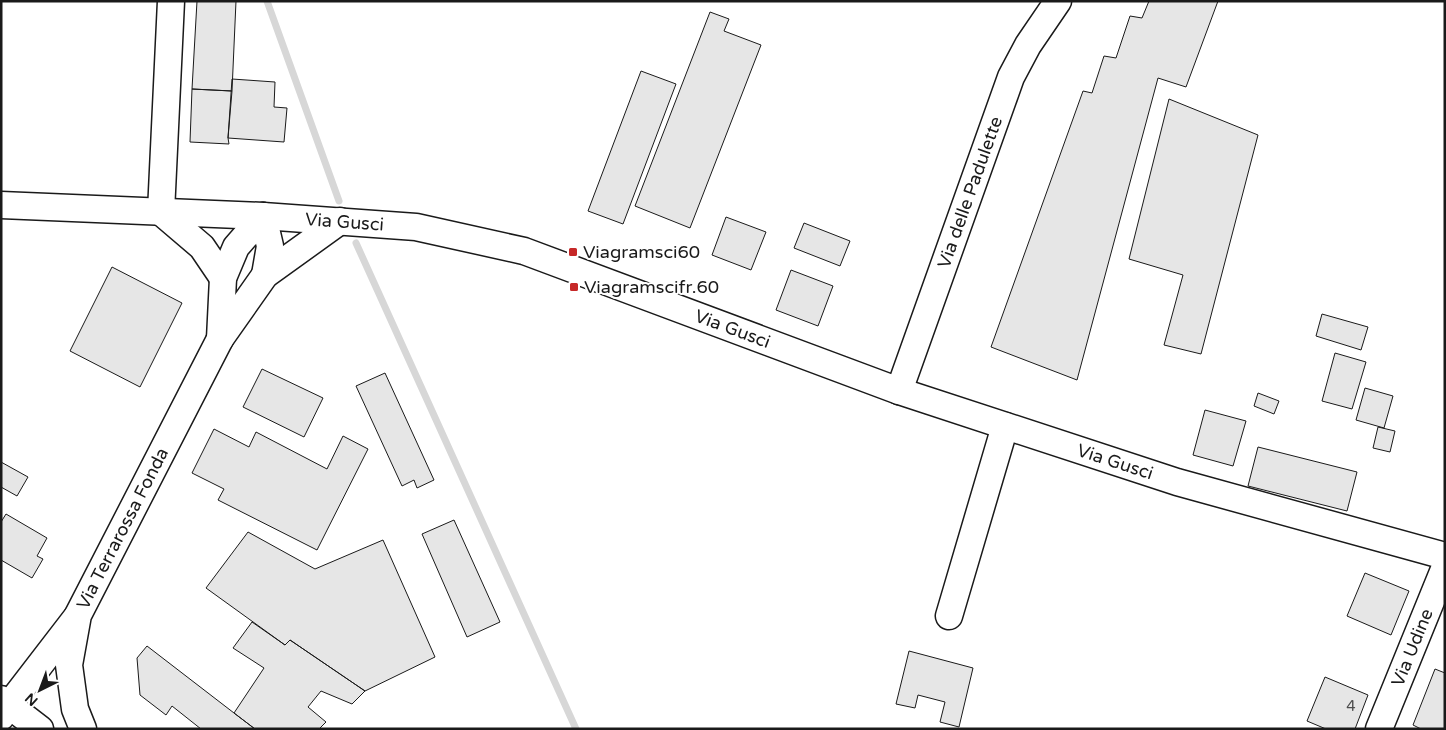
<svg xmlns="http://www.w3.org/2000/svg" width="1446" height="730" font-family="'Varela Round',sans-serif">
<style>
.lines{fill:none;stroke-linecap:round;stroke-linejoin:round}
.stream{stroke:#d7d7d7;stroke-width:7}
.building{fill:#e6e6e6;stroke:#1a1a1a}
.minor-casing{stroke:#1a1a1a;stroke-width:29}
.minor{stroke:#fff;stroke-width:26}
.poi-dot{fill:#c62828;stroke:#fff;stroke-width:2}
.labels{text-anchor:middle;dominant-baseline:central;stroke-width:4;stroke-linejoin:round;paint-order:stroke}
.number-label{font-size:15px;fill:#4d4d4d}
.street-label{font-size:18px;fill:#1a1a1a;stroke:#fff}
.poi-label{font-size:18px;fill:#1a1a1a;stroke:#fff;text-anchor:start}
</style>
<rect width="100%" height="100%" fill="#fff"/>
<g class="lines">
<path class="stream" d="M267,1l72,200
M356,243l220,486"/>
</g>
<path class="building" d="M197,1h39l-4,90 -40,-2z
M1149,1h69l-32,86 -28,-9 -81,302 -86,-33 92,-256 9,2 12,-37 12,2 14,-42 12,2z
M710,12l19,7 -5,12 37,14 -71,183 -55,-22z
M641,71l35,13 -53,140 -35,-13z
M232,79l43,3 -1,25 13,1 -3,34 -56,-4z
M192,89l40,2 -4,47 1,6 -39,-2z
M1169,99l89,36 -57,219 -37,-9 19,-70 -54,-16z
M726,217l40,15 -15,38 -39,-15z
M804,223l46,18 -10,25 -46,-18z
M112,267l70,36 -42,84 -70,-36z
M791,270l42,16 -15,40 -42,-16z
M1322,314l46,13 -7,23 -45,-14z
M1335,353l31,9 -14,47 -30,-8z
M262,369l61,29 -19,39 -61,-30z
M385,373l49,107 -17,8 -3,-8 -12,6 -46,-100z
M1365,388l28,8 -9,32 -28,-8z
M1258,393l21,8 -5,13 -20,-8z
M1205,410l41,11 -13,45 -40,-11z
M1378,427l17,4 -5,21 -17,-4z
M214,429l35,18 7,-15 71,37 16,-33 25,13 -51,101 -99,-50 6,-11 -32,-16z
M1258,447l99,25 -10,39 -99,-25z
M1,462l27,15 -11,19 -16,-9z
M6,514l41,24 -10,18 6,3 -11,19 -31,-18v-38z
M454,520l46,102 -33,15 -45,-103z
M248,532l67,37 68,-29 52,117 -70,34 -75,-51 -5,5 -79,-57z
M1365,573l44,18 -18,44 -44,-19z
M252,622l33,23 5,-5 75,51 -13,13 -31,-13 -13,16 18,15 -7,7h-64l-21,-16 30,-45 -31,-20z
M147,646l87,67 21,16h-54l-29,-23 -6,9 -26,-20 -3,-37z
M909,651l64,17 -14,59 -19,-5 5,-20 -27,-7 -3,13 -19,-4z
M1435,669l10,4v56h-24l-8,-4z
M1325,677l43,18 -13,34h-29l-19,-8z"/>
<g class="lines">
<defs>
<g id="minor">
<path id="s1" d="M1,205l262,11 153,11 108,24 375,140 278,91 268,74"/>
<path d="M161,212l10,-211"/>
<path d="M161,212l41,35 21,31"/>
<path d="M263,216l7,30 -5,29"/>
<path d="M220,339l3,-61 13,-31 27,-31"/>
<path id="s2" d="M899,391l112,-314 17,-32 30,-44"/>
<path d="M949,616l56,-190"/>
<path d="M1,699l39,30"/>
<path d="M1,717l8,-12 67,-87"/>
<path id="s3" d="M83,729l-8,-20 -6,-44 9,-50 142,-276 45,-64 75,-54"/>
<path id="s4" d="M1379,729l66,-162"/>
</g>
</defs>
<use href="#minor" class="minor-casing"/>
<use href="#minor" class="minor"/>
</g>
<g class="poi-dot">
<rect x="568" y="247" width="10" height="10" rx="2.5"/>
<rect x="569" y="282" width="10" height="10" rx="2.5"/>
</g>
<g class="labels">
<g class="number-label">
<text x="1351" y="706">4</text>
</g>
<g class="street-label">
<text stroke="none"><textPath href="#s2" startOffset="211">Via delle Padulette</textPath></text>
<text stroke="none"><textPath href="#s1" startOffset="344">Via Gusci</textPath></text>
<text stroke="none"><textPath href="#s1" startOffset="749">Via Gusci</textPath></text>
<text stroke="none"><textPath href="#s1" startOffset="1154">Via Gusci</textPath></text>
<text stroke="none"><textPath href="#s3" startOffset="214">Via Terrarossa Fonda</textPath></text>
<text stroke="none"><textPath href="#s4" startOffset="88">Via Udine</textPath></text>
</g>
<g class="poi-label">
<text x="583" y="252">Viagramsci60</text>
<text x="584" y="287">Viagramscifr.60</text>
</g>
</g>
<rect width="1446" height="730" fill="none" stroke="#1a1a1a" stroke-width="5"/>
<g transform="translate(40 690) rotate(222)" stroke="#ffffff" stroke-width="4" paint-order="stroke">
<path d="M0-4L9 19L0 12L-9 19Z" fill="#1a1a1a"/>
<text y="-8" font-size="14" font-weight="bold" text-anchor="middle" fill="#1a1a1a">N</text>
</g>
</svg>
